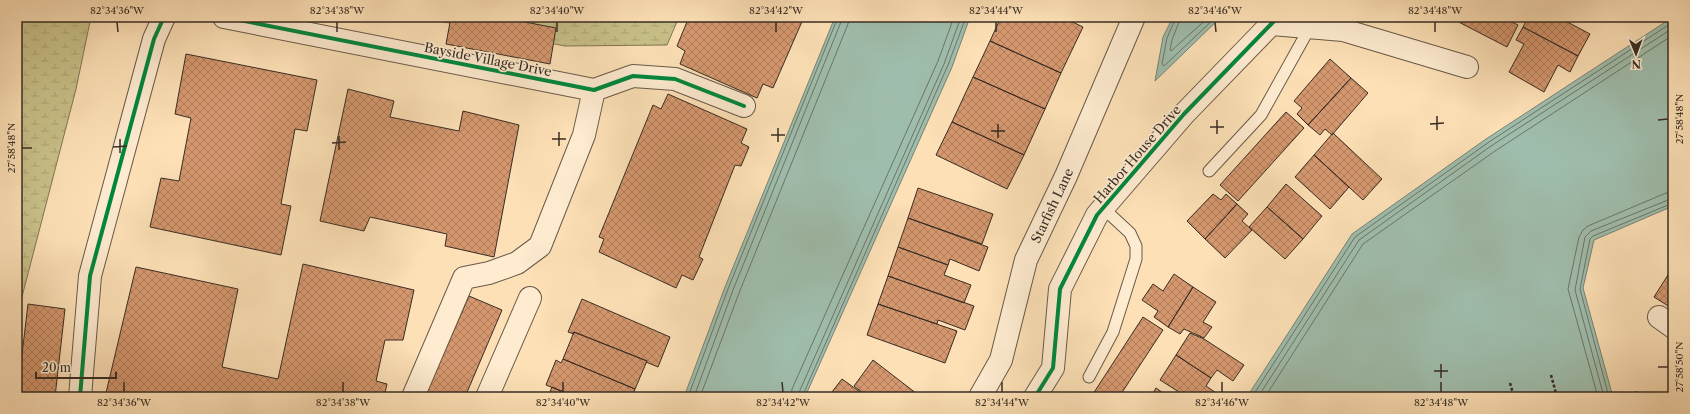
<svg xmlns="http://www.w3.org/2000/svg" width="1690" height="414" font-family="'Libre Caslon Text',serif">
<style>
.wetland{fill:url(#wetland-marsh);stroke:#807656}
.water{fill:#9fbdac;stroke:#758376}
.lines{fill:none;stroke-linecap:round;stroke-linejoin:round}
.shore{stroke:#6b7568;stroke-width:1}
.building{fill:url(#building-cross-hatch);stroke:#372d25}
.service-casing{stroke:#685a49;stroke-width:13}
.minor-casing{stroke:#685a49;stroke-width:24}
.path{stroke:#372d25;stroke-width:2.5;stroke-dasharray:3 2;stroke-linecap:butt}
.service{stroke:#feebd0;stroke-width:11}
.minor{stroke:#feebd0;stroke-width:22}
.cycleway-casing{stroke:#feebd0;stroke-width:6}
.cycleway{stroke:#00873e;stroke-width:4}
.ticks{fill:none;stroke:#372d25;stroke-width:1.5}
.labels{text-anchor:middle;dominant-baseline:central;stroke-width:3.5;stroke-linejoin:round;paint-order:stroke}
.street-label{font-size:13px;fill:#372d25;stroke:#feebd0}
.neatline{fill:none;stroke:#372d25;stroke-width:1.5}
.ticks-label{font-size:10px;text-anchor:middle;fill:#372d25}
</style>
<defs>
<pattern id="wetland-marsh" width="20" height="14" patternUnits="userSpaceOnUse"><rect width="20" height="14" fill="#c8c088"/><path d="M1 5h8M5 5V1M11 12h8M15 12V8" fill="none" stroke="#aca575"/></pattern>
<pattern id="building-cross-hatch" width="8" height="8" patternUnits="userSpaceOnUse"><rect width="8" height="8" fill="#d5976e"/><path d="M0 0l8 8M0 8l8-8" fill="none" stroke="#ae7c5a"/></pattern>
</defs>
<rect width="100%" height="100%" fill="#fde0b6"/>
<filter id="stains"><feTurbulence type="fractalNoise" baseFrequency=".005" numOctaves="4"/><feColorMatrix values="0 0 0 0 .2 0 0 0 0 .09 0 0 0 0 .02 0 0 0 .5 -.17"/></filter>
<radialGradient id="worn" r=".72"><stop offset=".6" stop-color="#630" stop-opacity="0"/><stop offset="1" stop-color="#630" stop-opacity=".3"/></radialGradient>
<path class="wetland" d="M17,17h74l-15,72 -59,227z
M419,17h260l-12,28 -102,1z"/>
<path class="water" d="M835,17h135l-18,50 -147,330h-121l41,-110z
M1173,17h48l-66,64 8,-44z
M1673,17v189l-79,34 -11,48 30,109h-366l105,-163 134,-95z"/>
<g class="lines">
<path class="shore" d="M1176,17l-9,21 -5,26 2,2 52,-49
M1181,17l-9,23 -2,10 1,1 38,-34
M688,397l40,-108 110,-272
M694,397l39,-107 110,-273
M700,397l39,-104 109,-269 1,-7
M791,397l1,-8 146,-328 16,-44
M797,397l147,-333 17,-47
M802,397l146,-332 18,-48
M1252,397l103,-160 134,-95 184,-120
M1258,397l101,-157 132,-94 182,-118
M1265,397l98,-153 132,-93 178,-116
M1598,397l-30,-108 11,-52 4,-7 5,-4 78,-33 7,-1
M1604,397l-29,-107 10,-53 6,-6 82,-33
M1609,397l-29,-108 10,-50 3,-3 80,-33"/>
</g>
<path class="building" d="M451,17h48l57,11 -6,36 -104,-20z
M689,17h115l-31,71 -10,-4 -6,14 -77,-34 5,-13 -8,-5z
M1001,17h61l21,10 -22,46 -71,-32z
M1449,17h53l16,8 -11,22z
M1528,17h30l32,17 -12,22 -55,-29z
M1523,27l55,29 -8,16 -12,-7 -14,27 -35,-20 15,-28 -8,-4z
M990,41l71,32 -16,36 -72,-32z
M186,54l131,26 -10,51 -12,-2 -14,75 10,2 -10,49 -131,-28 11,-49 18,3 12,-63 -16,-4z
M1330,59l21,19 -43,47 -11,-11 5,-6 -8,-7z
M973,77l72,32 -21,46 -72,-33z
M1351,78l17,15 -36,42 -7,-6 -5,6 -12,-10z
M348,89l46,12 -4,16 69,14 4,-20 56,14 -25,132 -49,-11 2,-12 -77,-17 -6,14 -44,-10z
M668,94l79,35 -6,14 8,4 -8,19 -6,-1 -36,92 4,2 -10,21 -11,-5 -6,13 -77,-36 5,-13 -5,-2 54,-132 8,4z
M1286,112l18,16 -66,73 -18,-16z
M952,122l72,33 -17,34 -71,-34z
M1333,133l49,46 -19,21 -49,-45z
M1314,155l35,32 -19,22 -35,-32z
M1286,184l36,32 -19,23 -36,-32z
M918,188l75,26 -11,30 -74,-26z
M1213,194l8,6 5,-6 11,10 -32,35 -18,-18z
M1237,204l11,10 -6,7 10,9 -27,28 -20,-19z
M1267,207l36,32 -18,20 -36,-32z
M908,218l80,29 -9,24 -29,-12 -2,6 -50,-18z
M898,247l50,18 -4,10 27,10 -7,18 -76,-27z
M303,264l111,26 -11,50h-18l-9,41 11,3 -3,13h-279l31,-130 102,22 -16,78 56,12z
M1673,267v42l-19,-12z
M1174,274l19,13 -25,40 -14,-10 4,-6 -16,-11 11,-16 10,7z
M888,276l86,30 -9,24 -27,-10 -1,4 -59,-20z
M1193,287l23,15 -13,20 9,5 -8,11 -20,-9 -4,5 -12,-7z
M469,296l33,14 -37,87h-37l-3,-1z
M582,299l88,38 -12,30 -12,-5 1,-1 -73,-29v2l-6,-2z
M28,304l37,5 -10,88h-38z
M878,304l79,27 -12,32 -78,-28z
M1143,317l20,13 -44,67h-28z
M574,332l73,29 -12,28 -72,-30z
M1190,333l14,6 40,26 -11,16 -16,-11 -6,8 -35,-23z
M1176,355l35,23 -5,8 16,11h-35l-27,-17z
M563,359l72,30 -3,8h-56l-30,-12 10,-25 5,3z
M873,360l48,37h-53l-14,-11z
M842,379l25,18h-39z
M552,387l24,10h-28z
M1156,388l13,9h-18z"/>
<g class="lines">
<defs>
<path id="service" d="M1209,171l52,-56 49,-88
M1089,377l24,-45 23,-73v-13l-6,-13 -27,-25"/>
<g id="minor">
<path d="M224,17l370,73 39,-14 42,3 69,27"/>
<path d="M1272,24l71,6 124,37"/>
<path d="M1659,317l14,10"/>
<path d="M80,397l10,-121 64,-237 10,-22"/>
<path d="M413,397l51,-119 25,-5 28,-10 23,-17 44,-111 10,-45"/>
<path d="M487,397l43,-99"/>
<path id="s1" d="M980,397l21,-37 25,-100 40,-84 68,-159"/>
<path d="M1035,397l18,-29 7,-79 37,-74 87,-101 94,-97"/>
</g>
</defs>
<use href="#service" class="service-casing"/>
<use href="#minor" class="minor-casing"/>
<path class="path" d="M1551,375l6,22
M1510,383l4,14
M1470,395v2
M1620,397l18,-5"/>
<use href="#service" class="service"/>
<use href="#minor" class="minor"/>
<defs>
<path id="cycleway" d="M224,17l370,73 39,-14 42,3 69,27
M80,397l10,-121 64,-237 10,-22
M1035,397l18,-29 7,-79 37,-74 87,-101 94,-97"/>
</defs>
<use href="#cycleway" class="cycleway-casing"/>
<use href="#cycleway" class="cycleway"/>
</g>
<path class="ticks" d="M117,22l1,10M337,22v10M557,22v10M776,22v10M996,22v10M1215,22l1,10M1435,22v10M1437,116v14M1217,120v14M1658,120l10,-1M998,124v14M1430,124l14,-1M1210,127h14M778,128v14M991,131h14M559,132v14M771,135h14M339,136v14M120,139v14M552,139h14M332,143l14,-1M113,147l14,-1M22,148h10M1441,364v14M1658,367h10M1434,371h14M124,382v10M343,382v10M563,382v10M782,382l1,10M1002,382v10M1222,382v10M1441,382v10"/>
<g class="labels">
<g class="street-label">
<text transform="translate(488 59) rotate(11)">Bayside Village Drive</text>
<text transform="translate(1137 154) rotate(-49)">Harbor House Drive</text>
<text stroke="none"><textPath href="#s1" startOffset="206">Starfish Lane</textPath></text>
</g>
</g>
<rect width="1690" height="414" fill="none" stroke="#fde0b6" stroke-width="44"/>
<g transform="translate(1636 54) rotate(179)" stroke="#feebd0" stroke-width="3" paint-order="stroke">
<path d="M0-3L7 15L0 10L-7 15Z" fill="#372d25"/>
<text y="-6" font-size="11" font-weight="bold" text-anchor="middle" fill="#372d25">N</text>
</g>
<path d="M36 372v6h80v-6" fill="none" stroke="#372d25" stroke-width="2"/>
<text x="42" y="372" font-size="12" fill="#372d25" stroke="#feebd0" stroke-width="3" paint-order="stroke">20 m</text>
<rect x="22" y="22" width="1646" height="370" class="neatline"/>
<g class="ticks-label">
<text x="117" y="14">82°34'36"W</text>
<text x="337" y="14">82°34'38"W</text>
<text x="557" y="14">82°34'40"W</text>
<text x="776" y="14">82°34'42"W</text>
<text x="996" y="14">82°34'44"W</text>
<text x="1215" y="14">82°34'46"W</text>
<text x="1435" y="14">82°34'48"W</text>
<text transform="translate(1679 119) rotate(-90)" y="4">27°58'48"N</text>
<text transform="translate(11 148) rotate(-90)" y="4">27°58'48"N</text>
<text transform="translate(1679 367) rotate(-90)" y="4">27°58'50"N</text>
<text x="124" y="406">82°34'36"W</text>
<text x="343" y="406">82°34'38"W</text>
<text x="563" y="406">82°34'40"W</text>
<text x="783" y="406">82°34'42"W</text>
<text x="1002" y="406">82°34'44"W</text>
<text x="1222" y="406">82°34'46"W</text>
<text x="1441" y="406">82°34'48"W</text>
</g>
<rect width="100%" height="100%" filter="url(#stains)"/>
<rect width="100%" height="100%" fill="url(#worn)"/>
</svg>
